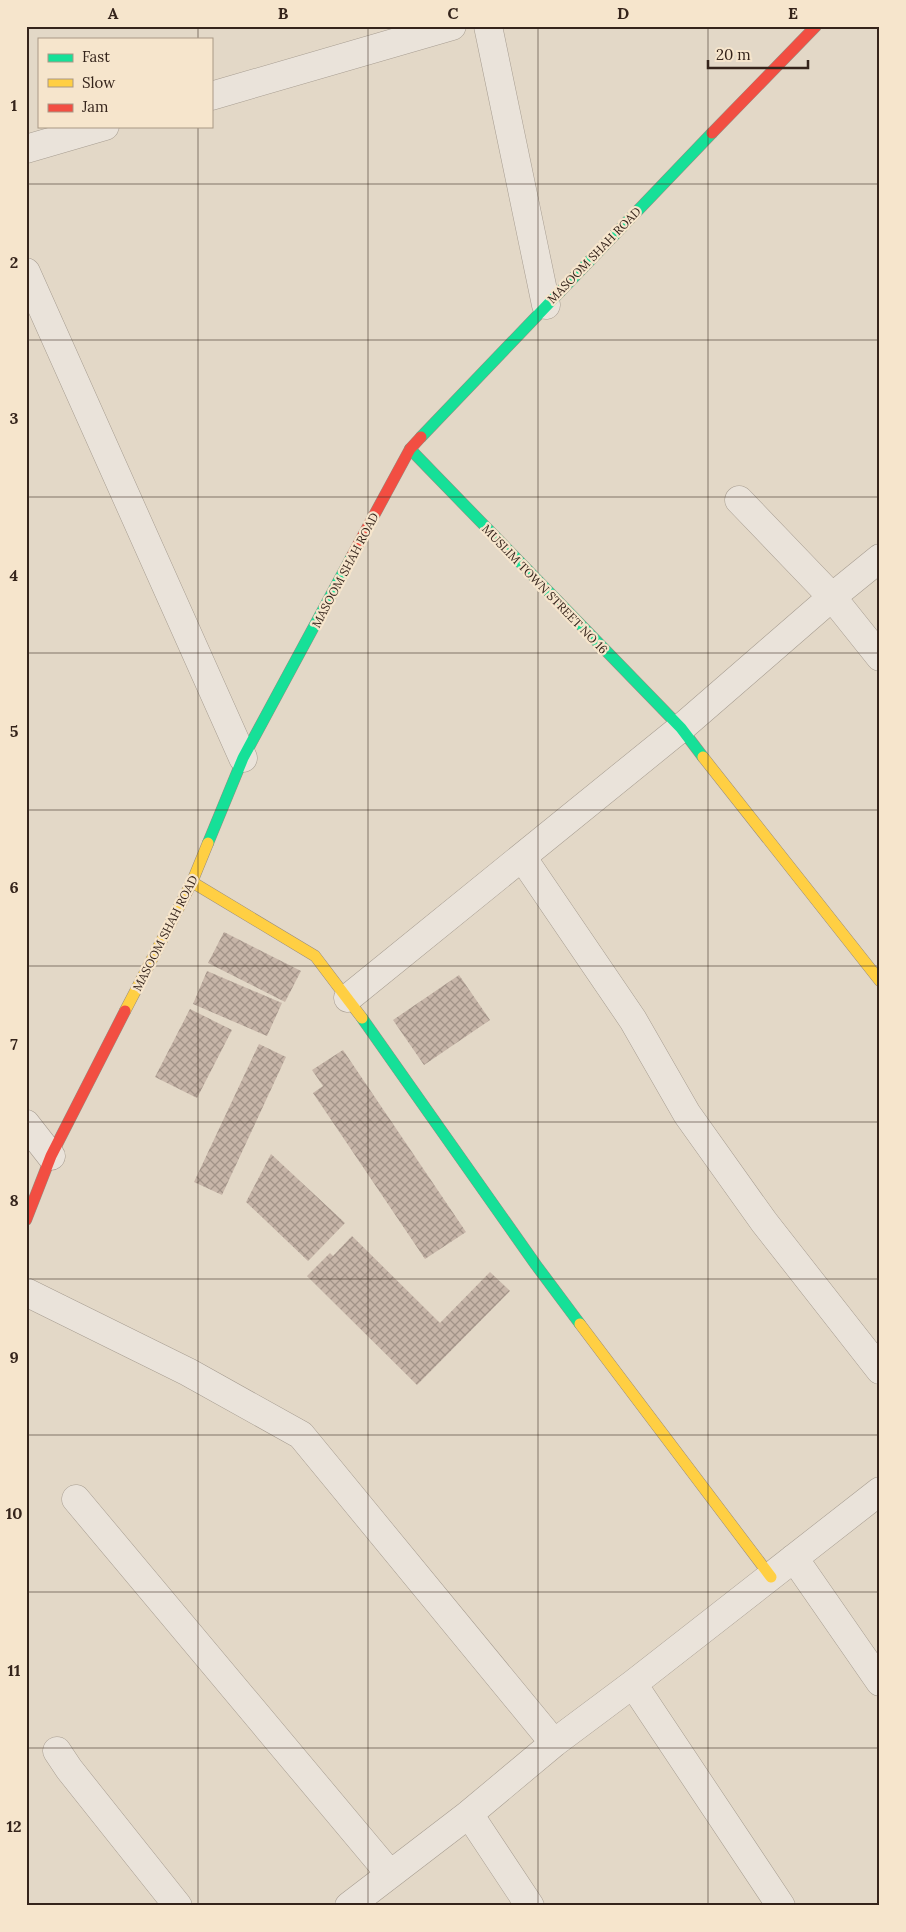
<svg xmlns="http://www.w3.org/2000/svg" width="906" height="1932" font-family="Lora,serif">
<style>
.building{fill:url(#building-cross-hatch)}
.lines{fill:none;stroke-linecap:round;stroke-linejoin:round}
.street-casing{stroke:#a79d91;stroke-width:29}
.fast-casing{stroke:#978c81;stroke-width:12}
.slow-casing{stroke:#978c81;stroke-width:12}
.jam-casing{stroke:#978c81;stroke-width:12}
.street{stroke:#eae3da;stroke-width:28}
.fast{stroke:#16e098;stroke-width:11}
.slow{stroke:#ffcf43;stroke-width:11}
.jam{stroke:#f24e42;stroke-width:11}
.grid{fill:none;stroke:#35241b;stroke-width:1;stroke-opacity:0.55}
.labels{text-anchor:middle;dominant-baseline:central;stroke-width:4.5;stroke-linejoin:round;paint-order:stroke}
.street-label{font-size:12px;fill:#35241b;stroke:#f6e5cc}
.neatline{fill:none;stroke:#35241b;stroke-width:2}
.grid-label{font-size:16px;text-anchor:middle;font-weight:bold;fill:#35241b}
</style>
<defs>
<pattern id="building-cross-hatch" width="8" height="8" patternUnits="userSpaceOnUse" patternTransform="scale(1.25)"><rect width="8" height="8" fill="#c7b5a8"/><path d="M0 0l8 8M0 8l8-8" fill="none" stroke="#a29388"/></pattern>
</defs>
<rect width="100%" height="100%" fill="#e3d8c7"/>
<path class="building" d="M224,932l77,39 -16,31 -77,-39z
M207,971l75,32 -15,33 -74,-32z
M459,975l31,45 -66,45 -31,-45z
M190,1009l42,21 -35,68 -42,-21z
M259,1044l27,13 -64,138 -28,-13z
M343,1050l123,182 -41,27 -112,-166 10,-7 -11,-16z
M271,1154l74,69 -37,38 -62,-59z
M352,1236l88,87 50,-51 20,19 -93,94 -110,-109 23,-23 3,3z"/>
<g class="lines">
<defs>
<path id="street" d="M488,26l58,279
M211,96l241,-70
M26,149l79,-23
M26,272l217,486
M739,500l93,97 48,60
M522,857l111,163 54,94 77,108 116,148
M348,998l333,-270 151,-131 48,-39
M26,1124l25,32
M26,1292l162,80 113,63 253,308
M76,1499l314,375
M794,1558l86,124
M633,1684l148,222
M57,1751l12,18 109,137
M469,1814l61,92
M349,1906l120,-92 85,-71 79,-59 247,-193"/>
<path id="fast" d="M421,437l291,-304
M410,449l271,279 22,29
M208,843l35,-85 109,-202
M362,1018l174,247 44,59"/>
<path id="slow" d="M703,757l177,224
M192,882l123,74 47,62
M125,1011l67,-129 16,-39
M580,1324l191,253"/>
<path id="jam" d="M712,133l104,-107
M352,556l58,-107 11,-12
M26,1220l25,-64 74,-145"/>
</defs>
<use href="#street" class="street-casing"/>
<use href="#fast" class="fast-casing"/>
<use href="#slow" class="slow-casing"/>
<use href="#jam" class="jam-casing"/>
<use href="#street" class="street"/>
<use href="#fast" class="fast"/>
<use href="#slow" class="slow"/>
<use href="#jam" class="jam"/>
</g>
<path class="grid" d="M198,26v13M368,26v1880M538,26v1880M708,26v1880M198,126v1780M26,184h854M26,340h854M26,497h854M26,653h854M26,810h854M26,966h854M26,1122h854M26,1279h854M26,1435h854M26,1592h854M26,1748h854"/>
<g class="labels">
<g class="street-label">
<text transform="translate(594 255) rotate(-46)">MASOOM SHAH ROAD</text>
<text transform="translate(345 570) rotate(-62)">MASOOM SHAH ROAD</text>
<text transform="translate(545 589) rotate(46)">MUSLIM TOWN STREET NO 16</text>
<text transform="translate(165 933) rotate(-63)">MASOOM SHAH ROAD</text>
</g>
</g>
<rect width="906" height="1932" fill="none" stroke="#f6e5cc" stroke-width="55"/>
<rect x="38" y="38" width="175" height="90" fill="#f6e5cc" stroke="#a99885"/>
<rect x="48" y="54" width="25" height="8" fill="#16e098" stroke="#a99885"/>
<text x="82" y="62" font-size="15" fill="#35241b">Fast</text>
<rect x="48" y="79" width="25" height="8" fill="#ffcf43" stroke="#a99885"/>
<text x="82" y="88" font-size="15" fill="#35241b">Slow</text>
<rect x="48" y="104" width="25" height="8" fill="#f24e42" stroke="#a99885"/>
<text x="82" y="112" font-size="15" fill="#35241b">Jam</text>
<path d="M708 60v8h100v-8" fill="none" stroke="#35241b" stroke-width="2.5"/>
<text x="716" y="60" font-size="15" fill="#35241b" stroke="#f6e5cc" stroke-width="4" paint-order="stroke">20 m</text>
<rect x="28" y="28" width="850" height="1876" class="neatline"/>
<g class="grid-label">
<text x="113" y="19">A</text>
<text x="283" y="19">B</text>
<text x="453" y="19">C</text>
<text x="623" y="19">D</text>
<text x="793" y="19">E</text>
<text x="14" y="111">1</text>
<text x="14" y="268">2</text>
<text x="14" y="424">3</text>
<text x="14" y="581">4</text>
<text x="14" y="737">5</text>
<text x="14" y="893">6</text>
<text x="14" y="1050">7</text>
<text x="14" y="1206">8</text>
<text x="14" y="1363">9</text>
<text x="14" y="1519">10</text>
<text x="14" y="1676">11</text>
<text x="14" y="1832">12</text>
</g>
</svg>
